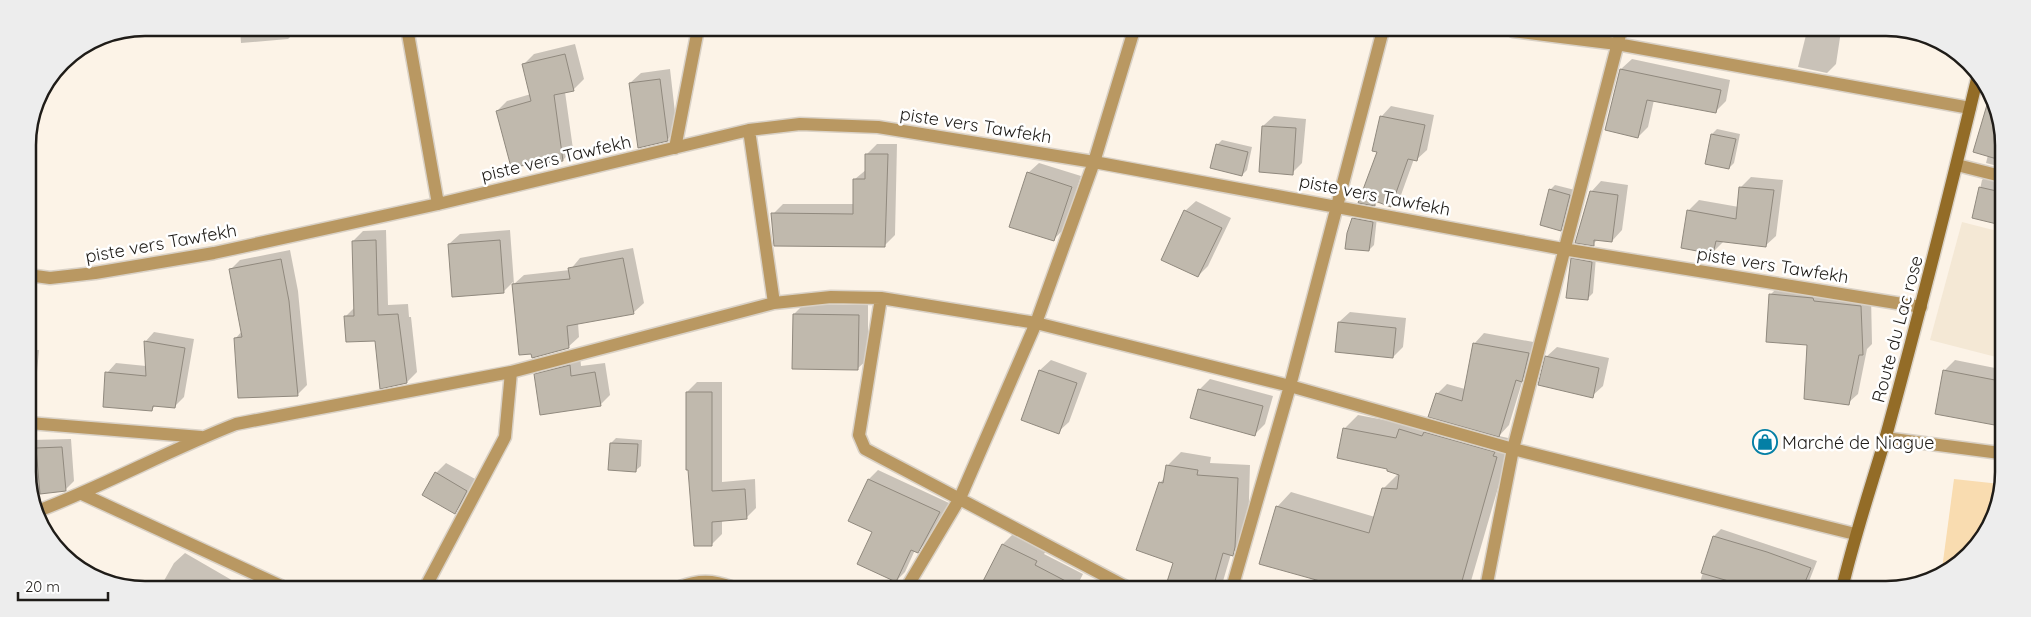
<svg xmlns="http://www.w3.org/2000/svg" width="2031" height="617" font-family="Quicksand,sans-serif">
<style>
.built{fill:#f4e8d5}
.garden{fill:#f9dcb0}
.shadow{fill:#0003}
.building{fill:#c0b9ad;stroke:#90897e}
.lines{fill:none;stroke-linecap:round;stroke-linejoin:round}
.street-casing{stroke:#d9d1c6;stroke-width:15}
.secondary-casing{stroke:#d9d1c6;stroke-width:15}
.street{stroke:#b99862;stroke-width:12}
.secondary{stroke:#936c27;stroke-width:12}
.labels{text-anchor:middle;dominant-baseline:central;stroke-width:5;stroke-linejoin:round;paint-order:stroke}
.street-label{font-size:18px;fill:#1f1c18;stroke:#fff}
.poi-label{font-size:18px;fill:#1f1c18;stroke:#fff;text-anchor:start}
.rim{fill:none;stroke:#1f1c18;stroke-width:2.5}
</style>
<rect width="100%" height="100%" fill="#fcf3e7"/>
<path class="built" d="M1962,222l39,10 -1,126 -70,-18z"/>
<path class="garden" d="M1954,479l46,5v18l-37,58 -21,9z"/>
<path class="shadow" d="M240,28h59v1l-11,10 -47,4z
M1807,31h34l-5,33 -9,9 -29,-6z
M575,44l9,35 -11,11 -8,2 8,57 -10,11 -51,6 -15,-55 10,-10 24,-7 -7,-30 10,-10z
M1632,59l98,21 -4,21 -10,10 -62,-11 -6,27 -10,10 -17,-68z
M670,69l7,61 -10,10 -37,-57 11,-10z
M1991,101l10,21v45l-15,-4 2,-8 -13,-4z
M1391,106l43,9 -7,35 -11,10 -2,-1 -13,36 -11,10 -12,-4 -4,3 7,-87z
M1274,116l32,3 -4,44 -10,10 -29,-47z
M1717,129l23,5 -6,29 -5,5 -17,-34z
M1222,140l30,7 -5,23 -5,5 -25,-30z
M877,144h20l-2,91 -10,10 -112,-31 10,-10h72v-25l12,-10 -1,-14z
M1039,163l42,13 -17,53 -10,10 -26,-66z
M1992,170l9,2v51l-27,-6 8,-37z
M1751,177l32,3 -7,56 -11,10 -41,-5 -11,11 -24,-42 10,-10 40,7 1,-19z
M1601,181l27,4 -6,45 -10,11 -14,-2 -5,5 -2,-52z
M1555,185l20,5 -9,34 -5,5 -11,-39z
M1196,201l35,17 -23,48 -10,10 -13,-65z
M1359,214l18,3 -3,28 -5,5 -15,-31z
M386,230l2,75 20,-1 1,13h2l6,55 -10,10 -31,-42 -31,-23 10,-10 -2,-66 10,-10z
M510,230l4,54 10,-9 46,-5 10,-12 53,-10 11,55 -11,10 -55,10 1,14 -11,10 -48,7 -7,-72 -10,10 -54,-48 11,-10z
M290,250l8,41 9,94 -10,10 -61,-57 6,-7 -12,-61 10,-10z
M1577,254l19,3 -3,36 -5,5 -16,-39z
M1780,285l91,11 1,48 -5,5 -9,45 -10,9 -40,-59 -38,-49z
M804,304l64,1v54l-11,10 -63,-55z
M1350,312l56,6 -3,29 -10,10 -54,-35z
M154,332l40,7 -10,58 -9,9 -19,-1 -4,4 -45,-36 9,-10 30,3 -1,-24z
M1484,333l55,10 -7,27 -9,9 -14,46 -10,11 9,2 -1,4 4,1 -42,145h-119l-89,-25 16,-56 14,-15 84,25 8,-28 16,-16 -10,-5 -45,-39 14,-14 48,9 30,-2 3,-4 -2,-24 10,-10 18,5 9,-45z
M1557,347l52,11 -6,28 -11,10 -46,-39z
M29,350h10l-5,55 -5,7z
M580,355l1,11 24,-3 5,32 -10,10 -64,-30 10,-11z
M1051,360l36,13 -18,49 -11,10 -35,-12 17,-50z
M1955,360l45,9v56l-55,-55z
M1210,379l63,17 -8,28 -10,10 -63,-16 8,-29z
M697,382h25v100l33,-3 1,29 -10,10 -24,2v14l-10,10 -25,-152z
M29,412l4,8 -2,20 40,-1 3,42 -9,9 -35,4z
M616,438l26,2 -1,26 -6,5 -24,-28z
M1181,452l30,5 -1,6 40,2 -2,68 -3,8 -14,13 -10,34h-54l7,-26 -14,-79 5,-6 3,-12z
M446,463l31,17 -12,22 -10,10 -19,-39z
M878,470l71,33 -22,39 -9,9 -3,-1 -10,22 -9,9 -22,-50 -24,-11 19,-41z
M1721,529l96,32 -11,28h-108l16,-53z
M1013,534l33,17 -2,3 39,20 -7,14 -95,-1 22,-43z
M185,553l57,33h-81l13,-23z
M254,579l11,7h-18z"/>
<path class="building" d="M565,54l9,37 -20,4 9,66 -52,6 -15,-56 35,-10 -9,-37z
M1620,69l101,21 -5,23 -69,-13 -9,38 -33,-8z
M660,79l8,62 -30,7 -9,-65z
M1989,98l12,24v22l-4,15 -24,-7z
M1380,116l45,9 -8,36 -9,-2 -17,48 -16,-6v5l-17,-3 19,-51 -5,-1z
M1262,126l34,2 -3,47 -34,-3z
M1711,134l25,5 -7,30 -24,-5z
M1216,144l32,8 -6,24 -32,-8z
M865,154h23l-3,93 -111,-1 -3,-33 82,1v-35h12z
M1027,172l45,15 -18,54 -45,-14z
M1739,187l35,3 -8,57 -50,-6 -3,13 -32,-6 6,-38 49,9z
M1979,187l22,5v33l-29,-7z
M1549,189l21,6 -9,36 -21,-6z
M1590,191l28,4 -6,47 -18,-2v6l-19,-3z
M1184,210l38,18 -24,49 -37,-17z
M1352,218l21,4 -4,29 -24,-2 2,-16z
M376,240l2,75 20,-1 9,69 -27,6 -5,-48 -29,1 -2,-26h10l-2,-75z
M500,240l4,53 -52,4 -4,-53z
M623,258l11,56 -67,12 2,22 -37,10 -1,-4 -12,1 -7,-71 58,-5 -2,-11z
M1571,258l21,4 -4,38 -22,-2z
M281,259l8,42 9,95 -60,2 -4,-60 8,-1 -13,-68z
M1769,294l44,4 1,3 47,5 2,49h-4l-10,50 -45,-6 3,-54 -41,-3z
M793,314l66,1 -1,55 -66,-1z
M1338,322l58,6 -3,30 -58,-6z
M144,341l41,7 -10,60 -22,-2 -1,5 -49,-4 2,-35 41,4z
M1473,343l56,10 -7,29 -6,-2 -17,57 -71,-20 8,-24 26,8z
M1545,356l54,12 -6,30 -55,-13z
M570,365l1,11 24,-4 6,34 -61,9 -6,-41z
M1039,370l38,13 -18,51 -38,-14z
M1943,370l57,11v45l-65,-12z
M1198,389l65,17 -8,30 -65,-18z
M686,392h26v99l33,-2 2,30 -35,3v24h-18l-6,-76h-2z
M1343,428l53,10 3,-9 23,7 2,-4 71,20 -2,4 4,1 -37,131h-115l-86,-24 17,-58 93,27 13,-45 15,1 2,-14 -12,-4v-2l-50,-11z
M610,443l28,1 -2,28 -28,-2z
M62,447l4,44 -26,3 -4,-46z
M1166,465l32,5 -1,5 41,3 -3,69 -2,9 -10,-3 -10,35h-48l8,-25 -37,-13 23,-68 4,1z
M435,472l32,19 -12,23 -33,-19z
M868,479l72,33 -22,41 -7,-3 -15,32 -39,-18 15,-32 -24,-11z
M1713,536l54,16 44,16 -9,21h-46l-55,-16z
M1002,544l35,17 -2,4 44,23 -99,-1z"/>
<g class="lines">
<defs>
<path id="street" d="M407,28l31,176
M408,31l13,-3
M1513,31l104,13 353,64
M749,130l25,173
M675,148l23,-119
M1957,165l44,11
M28,275l22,3 45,-5 119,-20 224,-49 311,-74 51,-6 78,3 216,35 469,87 358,58
M881,298l-22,137 6,14 263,139
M29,423l172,14
M1885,438l115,15
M82,494l199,92
M38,511c68,-26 131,-61 198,-87l275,-52 263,-69 57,-6 50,1 155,25 254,63 223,63 342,85
M426,586l79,-149 6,-65
M680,587c18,-7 33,-7 51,0
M907,587l53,-89 76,-175 58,-161 40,-132
M1232,588l58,-202 93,-356
M1486,588l27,-139 108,-418"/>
<path id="secondary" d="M1842,589c12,-52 29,-102 44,-153 33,-120 63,-240 92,-361"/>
</defs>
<use href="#street" class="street-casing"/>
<use href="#secondary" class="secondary-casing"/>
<use href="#street" class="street"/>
<use href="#secondary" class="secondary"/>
</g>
<defs>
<symbol id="shop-ring" viewBox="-11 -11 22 22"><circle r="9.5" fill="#fff" stroke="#047fa5" stroke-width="1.5"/><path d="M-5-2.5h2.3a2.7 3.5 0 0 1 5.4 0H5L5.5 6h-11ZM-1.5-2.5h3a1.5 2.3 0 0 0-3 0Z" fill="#047fa5"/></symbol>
</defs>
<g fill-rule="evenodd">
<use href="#shop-ring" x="1751" y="428" width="28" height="28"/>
</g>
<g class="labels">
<g class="street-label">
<text transform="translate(976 125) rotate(9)">piste vers Tawfekh</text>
<text transform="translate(556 158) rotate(-13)">piste vers Tawfekh</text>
<text transform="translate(1375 195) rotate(11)">piste vers Tawfekh</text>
<text transform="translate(161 243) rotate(-10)">piste vers Tawfekh</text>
<text transform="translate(1773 265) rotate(9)">piste vers Tawfekh</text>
<text transform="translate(1897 329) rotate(-75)">Route du Lac rose</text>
</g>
<g class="poi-label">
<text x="1782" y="442">Marché de Niague</text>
</g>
</g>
<path d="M0 0H2031V617H0ZM145 36H1886A109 109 0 0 1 1995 145V472A109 109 0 0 1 1886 581H145A109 109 0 0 1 36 472V145A109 109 0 0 1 145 36Z" fill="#ededed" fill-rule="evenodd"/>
<path class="rim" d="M145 36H1886A109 109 0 0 1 1995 145V472A109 109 0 0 1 1886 581H145A109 109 0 0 1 36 472V145A109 109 0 0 1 145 36Z"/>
<path d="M18 592v8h90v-8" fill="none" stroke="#1f1c18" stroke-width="2.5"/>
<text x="25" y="592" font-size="15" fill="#1f1c18" stroke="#ffffff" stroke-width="4" paint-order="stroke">20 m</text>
</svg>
